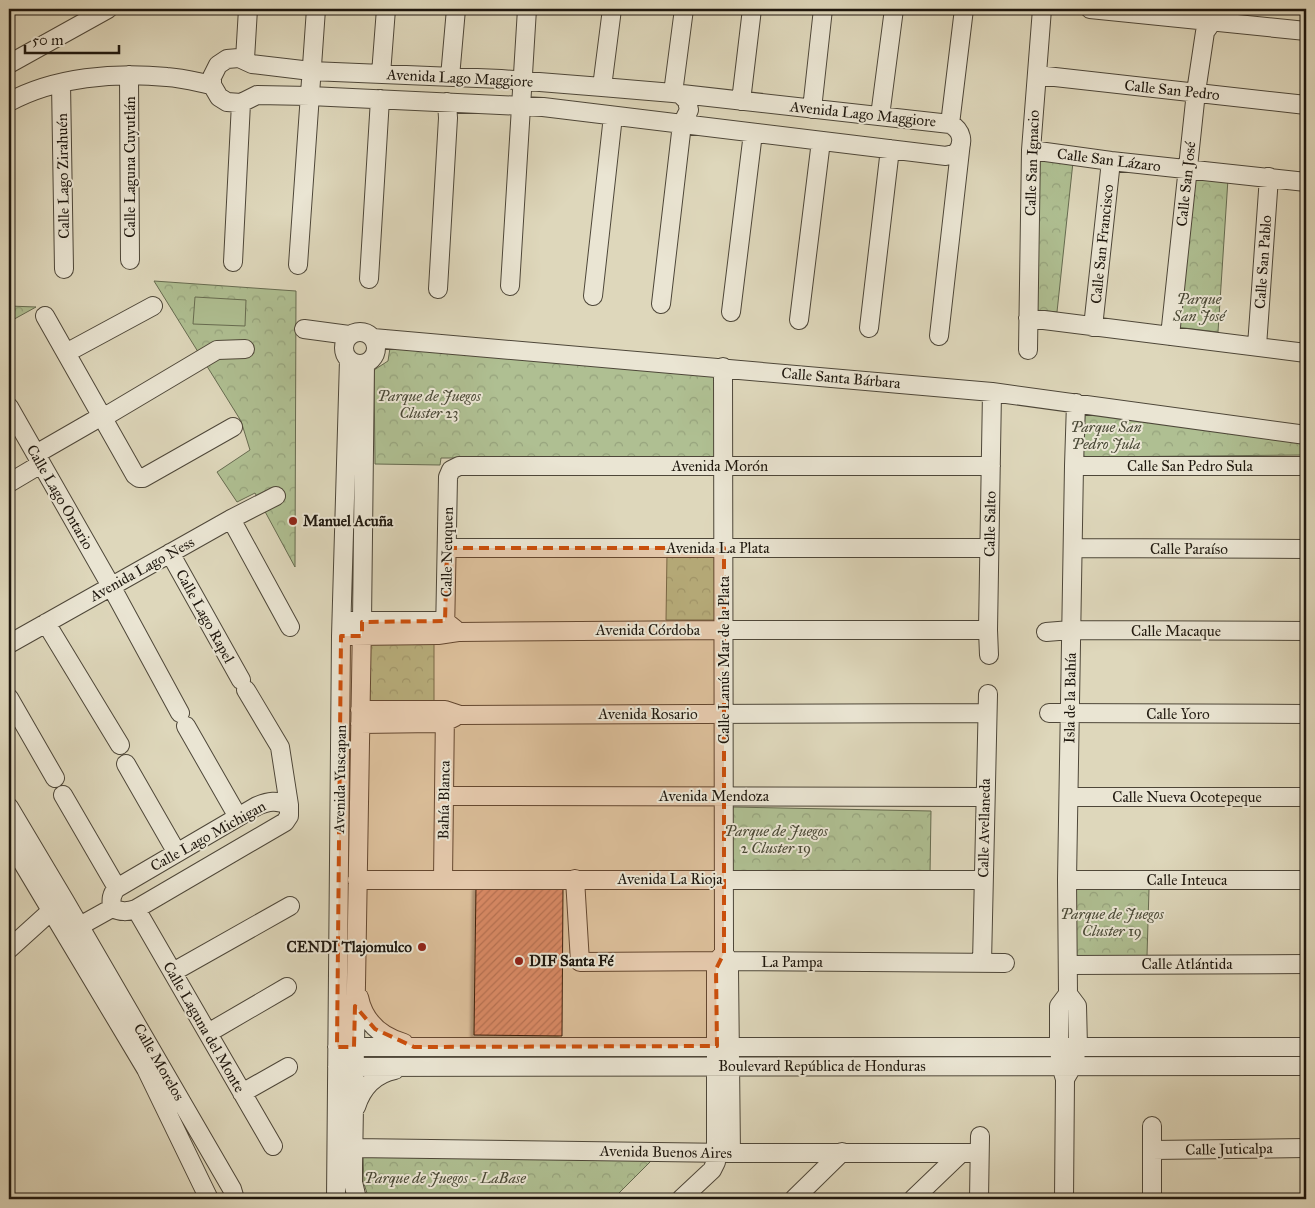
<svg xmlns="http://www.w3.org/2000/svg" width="1315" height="1208" font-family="'IM FELL Great Primer',serif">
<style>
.park{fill:url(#park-crowns);stroke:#666b50}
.pitch{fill:#afbf92;stroke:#666b50}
.building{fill:url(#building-hatch);stroke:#1e170e;filter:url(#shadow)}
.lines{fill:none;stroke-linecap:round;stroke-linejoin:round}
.minor-casing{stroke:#4e4739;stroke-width:20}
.minor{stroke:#eae5d3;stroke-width:18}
.marked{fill:#ca4f0c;fill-opacity:0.2;stroke:#ca4f0c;stroke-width:4;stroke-dasharray:10 6;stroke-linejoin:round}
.poi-dot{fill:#8f2418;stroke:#eae5d3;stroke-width:2}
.labels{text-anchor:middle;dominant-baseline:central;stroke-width:4;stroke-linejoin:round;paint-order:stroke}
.street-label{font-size:15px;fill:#1e170e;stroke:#eae5d3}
.park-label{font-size:15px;font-style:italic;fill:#4a4936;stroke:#eae5d3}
.poi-label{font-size:15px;font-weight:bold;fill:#1e170e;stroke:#eae5d3;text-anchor:start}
</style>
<defs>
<pattern id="park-crowns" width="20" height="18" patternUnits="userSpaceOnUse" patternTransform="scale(1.25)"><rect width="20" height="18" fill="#afbf92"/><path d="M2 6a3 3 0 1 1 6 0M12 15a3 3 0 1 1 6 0" fill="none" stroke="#96a37d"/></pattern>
<pattern id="building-hatch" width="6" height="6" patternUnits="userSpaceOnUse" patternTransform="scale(1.25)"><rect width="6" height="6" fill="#da967a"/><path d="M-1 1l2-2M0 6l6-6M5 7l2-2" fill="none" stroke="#b07962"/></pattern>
<filter id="shadow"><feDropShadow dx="-3.5" dy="3.5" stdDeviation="1" flood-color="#0004"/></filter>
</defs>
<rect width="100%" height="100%" fill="#ded7bb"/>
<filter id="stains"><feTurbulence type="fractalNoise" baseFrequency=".004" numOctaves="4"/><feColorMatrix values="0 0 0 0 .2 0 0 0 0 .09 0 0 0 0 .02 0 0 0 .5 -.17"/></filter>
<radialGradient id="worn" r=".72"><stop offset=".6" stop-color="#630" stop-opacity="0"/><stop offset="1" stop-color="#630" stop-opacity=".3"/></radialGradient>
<path class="park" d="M1038,158l35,4 -16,150 -22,-2z
M1194,176l34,3 -10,153 -42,-5z
M154,281l142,10 -1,276 -40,-74 -18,9 -20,-30 33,-22 -9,-29z
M9,306l27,1 -27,15z
M390,348l326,24 1,86h-276l-1,7 -65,-1 -1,-94 14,-9z
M1085,411l221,31v13l-223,2z
M667,553h48v67h-49z
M369,640h65v63h-65z
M731,807l200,4 -1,63 -198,-3z
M1075,888l74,1 -2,67 -72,2z
M363,1155l290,4 -40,40h-244l-5,-15z"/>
<path class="pitch" d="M195,297l51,3 -1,26 -52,-2z"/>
<path class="building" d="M476,886l87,1 -1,149 -88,-1z"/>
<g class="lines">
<defs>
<path id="minor" d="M1090,9l216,22
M239,58l13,6 59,7 190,8 101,8 71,6 277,31c12,6 15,19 6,29l-10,3 -403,-49 -233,-11 -53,-1 -16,8 -14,-1 -8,-5 -7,-12v-8l6,-12 9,-6z
M245,59l3,-50
M9,64l99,-55
M381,74l5,-65
M129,75l1,185
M1037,75l269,30
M450,77l6,-68
M61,83l3,186
M602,87l10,-78
M673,93l11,-84
M741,101l11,-92
M9,102c46,-25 106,-30 158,-25 15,1 30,5 45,8
M812,109l11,-100
M880,116l14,-107
M950,124l14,-115
M1031,150l80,11 195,21
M233,262l8,-159
M298,265l18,-256
M369,279l11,-180
M510,286l17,-277
M438,289l10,-171 -1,-16
M593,296l20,-180
M661,304l21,-180 7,-14 -2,-9 -7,-7
M731,312l22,-179
M45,316l90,159 4,3h4l90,-51
M1028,318l278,35
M799,320l22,-179
M1093,327l18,-166
M869,328l21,-179
M304,329l45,6
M344 348a16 16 0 1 1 32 0a16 16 0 1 1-32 0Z
M939,336l22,-194
M1170,336l26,-244 9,-60 7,-10 3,-13
M373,338l619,54 314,43
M1257,346l12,-169
M1028,350l3,-200 11,-141
M66,353l87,-47
M723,367l1,586 5,8v9l2,183
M9,407l102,179 69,127
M36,454l66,-38 9,-3 106,-63 28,-1
M1074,466h232
M9,483l32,-19
M231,519l59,108
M447,548h542
M1073,548l233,1
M170,553l71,127
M351,621h94l10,8
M46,623l74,122
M1046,632l25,-2 235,1
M445,634l3,-157 3,-7 8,-4h532
M352,636l86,-1 20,-3 266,-2h264
M9,644l222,-125 45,-23
M989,655l-1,-25 4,-238
M9,698l46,80
M360,710h85l15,5 526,-2
M1049,713l257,1
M360,724l76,-1 9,-1 10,-5
M186,726l52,91
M126,764l51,89
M63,795l54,93
M444,796l541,1
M1069,797h237
M9,807l56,94 167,288 3,10
M9,840l137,229 63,130
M443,879l2,-169
M575,879l5,83 149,-1 276,2
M357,880h626
M1067,880h239
M112,908c9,4 15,4 24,1l149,-87 4,-6v-11l-9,-58 -34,-57
M112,908c-1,-8 -1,-14 5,-20l140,-82c12,-5 19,-6 32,-1
M136,909l137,237
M69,932l43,-24
M9,949l42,-38 10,-7
M982,963l6,-269
M1068,965l238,-1
M173,972l117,-66
M359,997c5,25 21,39 45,46
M208,1033l79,-46
M337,1047h969
M337,1067l969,-1
M1065,1079l7,-12 6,-20 -1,-41 -9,-12 -1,-114 7,-414 2,-63
M242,1093l46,-26
M356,1107c6,-19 19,-33 39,-37
M353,1148l378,5h248
M1152,1150l154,-2
M336,1199l5,-563 8,-276
M357,1199l-4,-17v-16l9,-544 3,-259
M681,1199l31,-29 4,-8v-193l1,-8 7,-8
M794,1199l48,-47
M913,1199l48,-46
M979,1199l1,-63
M1064,1199l1,-120 -4,-13 -2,-18v-42l9,-12
M1152,1199v-73"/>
</defs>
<use href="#minor" class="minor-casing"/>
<use href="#minor" class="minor"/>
</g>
<path class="marked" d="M447,548h277v405l-8,16 1,77 -303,1 -39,-18 -20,-23 -1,41h-17l4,-411h21v-14l83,-1z"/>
<g class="poi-dot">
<circle cx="293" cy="521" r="5"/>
<circle cx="422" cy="947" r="5"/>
<circle cx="519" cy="961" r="5"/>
</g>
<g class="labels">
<g class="street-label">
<text transform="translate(460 78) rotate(3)">Avenida Lago Maggiore</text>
<text transform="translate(1172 90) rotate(6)">Calle San Pedro</text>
<text transform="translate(863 114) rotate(6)">Avenida Lago Maggiore</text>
<text transform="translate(1109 160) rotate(7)">Calle San Lázaro</text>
<text transform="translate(1032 163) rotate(-88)">Calle San Ignacio</text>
<text transform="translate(130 167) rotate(-90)">Calle Laguna Cuyutlán</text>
<text transform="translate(63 176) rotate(-91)">Calle Lago Zirahuén</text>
<text transform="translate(1186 184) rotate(-84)">Calle San José</text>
<text transform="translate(1102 244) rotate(-84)">Calle San Francisco</text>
<text transform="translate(1263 262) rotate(-86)">Calle San Pablo</text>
<text transform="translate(841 378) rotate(5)">Calle Santa Bárbara</text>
<text x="720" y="466">Avenida Morón</text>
<text x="1190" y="466">Calle San Pedro Sula</text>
<text transform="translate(60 497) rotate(60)">Calle Lago Ontario</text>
<text transform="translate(990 524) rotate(-89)">Calle Salto</text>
<text x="718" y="548">Avenida La Plata</text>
<text x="1189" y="549">Calle Paraíso</text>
<text transform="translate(447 552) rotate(-89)">Calle Neuquen</text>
<text transform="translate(142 569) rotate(-29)">Avenida Lago Ness</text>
<text transform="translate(205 616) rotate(61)">Calle Lago Rapel</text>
<text x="648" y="630">Avenida Córdoba</text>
<text x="1176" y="631">Calle Macaque</text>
<text transform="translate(724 660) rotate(-90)">Calle Lanús Mar de la Plata</text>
<text transform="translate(1070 698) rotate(-89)">Isla de la Bahía</text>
<text x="648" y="714">Avenida Rosario</text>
<text x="1178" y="714">Calle Yoro</text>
<text transform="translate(340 779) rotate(-89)">Avenida Yuscapan</text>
<text x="714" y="796">Avenida Mendoza</text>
<text x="1187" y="797">Calle Nueva Ocotepeque</text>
<text transform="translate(444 800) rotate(-89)">Bahía Blanca</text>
<text transform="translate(984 828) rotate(-89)">Calle Avellaneda</text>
<text transform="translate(208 836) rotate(-29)">Calle Lago Michigan</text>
<text x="670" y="879">Avenida La Rioja</text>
<text x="1187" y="880">Calle Inteuca</text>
<text x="792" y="962">La Pampa</text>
<text x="1187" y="964">Calle Atlántida</text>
<text transform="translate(204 1027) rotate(60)">Calle Laguna del Monte</text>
<text transform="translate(159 1062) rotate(60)">Calle Morelos</text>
<text x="822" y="1066">Boulevard República de Honduras</text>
<text transform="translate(1229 1149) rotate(-1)">Calle Juticalpa</text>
<text transform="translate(666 1152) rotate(1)">Avenida Buenos Aires</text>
</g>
<g class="park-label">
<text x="1199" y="299">Parque<tspan x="1199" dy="17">San José</tspan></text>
<text x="429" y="396">Parque de Juegos<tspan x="429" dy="17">Cluster 23</tspan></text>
<text x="1106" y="427">Parque San<tspan x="1106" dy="17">Pedro Jula</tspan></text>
<text x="776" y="831">Parque de Juegos<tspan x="776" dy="17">2 Cluster 19</tspan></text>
<text x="1112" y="914">Parque de Juegos<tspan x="1112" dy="17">Cluster 19</tspan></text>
<text x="445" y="1178">Parque de Juegos - LaBase</text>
</g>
<g class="poi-label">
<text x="303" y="521">Manuel Acuña</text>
<text x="412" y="947" text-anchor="end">CENDI Tlajomulco</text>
<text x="529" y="961">DIF Santa Fé</text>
</g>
</g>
<rect width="1315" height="1208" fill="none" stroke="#ded7bb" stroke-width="30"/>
<rect x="10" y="10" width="1295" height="1188" fill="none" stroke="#1e170e" stroke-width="2.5"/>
<rect x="15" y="15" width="1285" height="1178" fill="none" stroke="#1e170e"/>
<path d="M25 45v8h94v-8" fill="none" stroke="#1e170e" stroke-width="2.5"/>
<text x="32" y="45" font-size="15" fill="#1e170e" stroke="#eae5d3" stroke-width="4" paint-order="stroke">50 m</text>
<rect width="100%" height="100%" filter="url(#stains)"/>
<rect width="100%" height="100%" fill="url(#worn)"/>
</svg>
